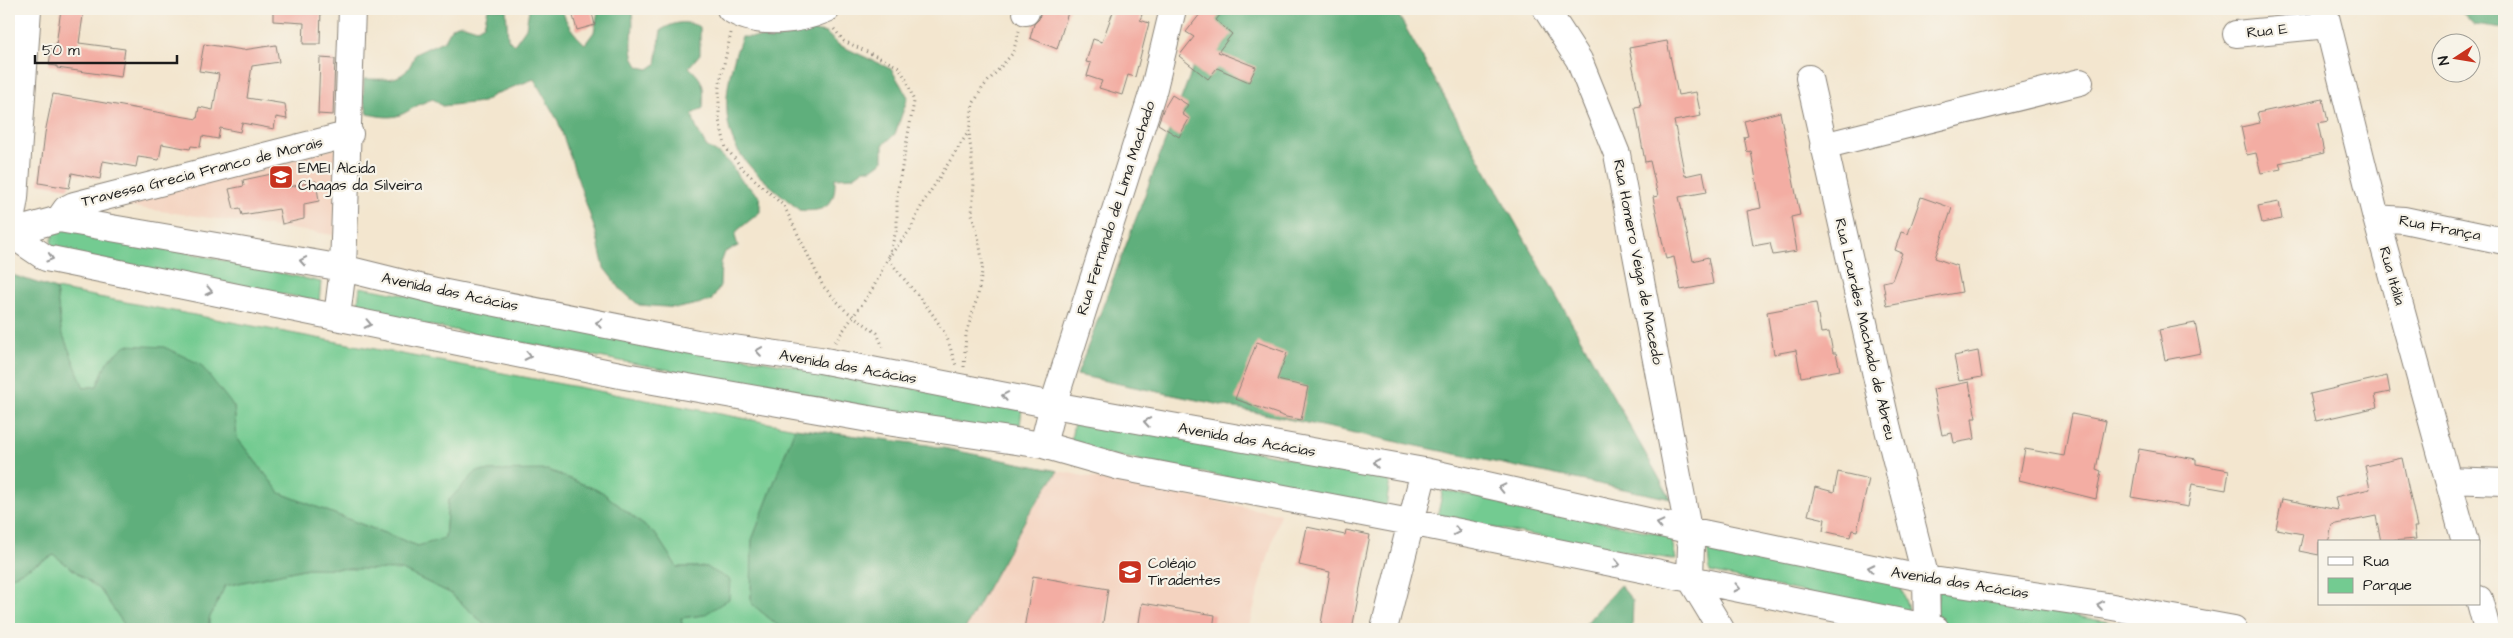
<svg xmlns="http://www.w3.org/2000/svg" width="2513" height="638" font-family="'Architects Daughter',sans-serif">
<style>
.built{fill:#f4d3c0}
.green{fill:#73cb91;stroke:#487456}
.forest{fill:#5eaf7b;stroke:#3d664c}
.building{fill:#f3ada3}
.lines{fill:none;stroke-linecap:round;stroke-linejoin:round}
.minor-casing{stroke:#888176;stroke-width:28}
.path{stroke:#888176;stroke-width:3;stroke-dasharray:1 4;stroke-linecap:butt}
.minor{stroke:#fff;stroke-width:26}
.oneway{stroke:#999}
.labels{text-anchor:middle;dominant-baseline:central;stroke-width:4.5;stroke-linejoin:round;paint-order:stroke}
.street-label{font-size:15px;fill:#1c1c1c;stroke:#f7f3e8}
.poi-label{font-size:15px;fill:#1c1c1c;stroke:#f7f3e8;text-anchor:start}
</style>
<rect width="100%" height="100%" fill="#f7f3e8"/>
<filter id="ink" filterUnits="userSpaceOnUse"><feTurbulence type="fractalNoise" baseFrequency=".02" numOctaves="2"/><feDisplacementMap in="SourceGraphic" scale="10" xChannelSelector="R" yChannelSelector="G"/><feConvolveMatrix kernelMatrix="1 2 1 2 8 2 1 2 1" color-interpolation-filters="sRGB"/></filter>
<filter id="wash" filterUnits="userSpaceOnUse"><feTurbulence type="fractalNoise" baseFrequency=".0096" numOctaves="4" result="noise"/><feDisplacementMap in="SourceGraphic" scale="20" xChannelSelector="R" yChannelSelector="G"/><feGaussianBlur stdDeviation="1.12" result="paint"/><feColorMatrix in="noise" values="0 0 0 0 0 0 0 0 0 0 0 0 0 0 0 0 0 1.4 0 .05"/><feComposite in="paint" operator="in"/></filter>
<g filter="url(#wash)">
<rect width="100%" height="100%" fill="#f3e6cf"/>
<path class="built" d="M335,149l-1,86 -217,-30z
M1058,471l222,43 -32,115h-283l63,-114z"/>
<path class="green" d="M55,223l266,59 -2,19 -269,-51z
M360,287l662,121 -3,27 -662,-123z
M56,289l739,139 -43,112 -1,63 31,26h-99l-2,-11 23,-3 2,-48h-29l-21,-32 -54,-43 -53,-22 -101,31 -3,37 -27,8 -138,-53 -43,-55 -3,-31 -127,-45 -10,24 -14,2 -22,-58z
M1075,415l315,64 -4,29 -316,-61z
M1443,490l228,46 5,24 -239,-42z
M1707,544l192,37 11,34 -200,-43z
M54,555l47,36 25,36 -1,2h-116v-51z
M360,567l42,3 48,23 40,36h-281v-10l16,-33 83,-18z
M1939,591l180,33 -1,5h-149l-36,-6z"/>
<path class="forest" d="M488,9h18l2,30 6,6 12,-17 3,-19h33c4,15 12,25 23,35l9,-12 4,-21 5,-2h28c6,20 -6,41 8,58l10,2 7,-5 5,-34c14,-8 24,-10 39,-3v27l-11,13c16,15 15,19 14,41l-11,6 4,13 10,19 13,8 13,12 6,11 22,20v15l-22,18 -3,6 3,10 -13,6 -4,11 -1,23 -9,15 -32,7 -40,-3 -17,-14 -18,-23 -8,-35 -38,-112 -24,-42 -39,15 -12,8 -41,4 -9,-7c-31,10 -27,24 -65,15l-5,-16 1,-19c26,0 42,4 51,-25l30,-14 7,-13 9,-3 16,5 7,-4z
M1215,9h180l276,490 -594,-124z
M2459,9h45v20l-30,-4z
M813,31l13,2 13,12 52,24 17,28 -13,37 -12,11v16l-11,8h-8l-11,8 -18,1c1,27 -9,35 -36,32 -21,-19 -51,-39 -64,-65 -16,-33 -6,-77 7,-108l37,1z
M9,274l47,15 5,41 23,58 13,-2 10,-24 19,-17 38,2 36,17 34,43 3,31 43,55 138,53 27,-8 3,-37 29,-30 71,-1 54,22 54,43 21,32h29l24,13 -1,19 -25,16 -23,3 2,11h-193l-40,-36 -48,-23 -94,-2 -83,18 -16,33v10h-84l1,-2 -25,-36 -47,-36 -45,23z
M795,428l133,17 130,26 -30,44 -63,114h-183l-31,-26 1,-63z
M1620,585l13,16 -1,28h-51z"/>
<g id="blocks">
<path class="building" d="M61,9h23l-5,34 46,6 -4,28 -64,-9v-2l-8,-1 3,-21 4,1z
M273,9h48l-1,35h-17l1,-21 -31,-2z
M571,9h20l4,16 -18,5z
M1041,9h28l-12,40 -27,-11 4,-14 5,-5z
M1114,9h30l-4,11 9,3 -14,54 -7,-2 -6,20 -23,-7 3,-7 -15,-5 4,-13 -5,-1 7,-23 9,3z
M1204,9h21l-9,11 16,14 -14,18 38,15 -7,15 -32,-14 -9,11 -29,-23 15,-19 -8,-5z
M1667,41l11,54 18,-3 5,24 -27,5 11,55 18,-4 4,20 -28,5 14,64 15,-4 5,27 -32,6 -7,-33 -8,2 -13,-62 5,-1 -8,-35 -5,1 -3,-17 -7,-38 6,-1 -12,-58z
M204,44l39,6 33,-5 3,17 -27,4 -5,32 38,6 2,15 -11,-2 -2,12 -32,-6 -2,9 -20,-4 -2,11 -16,-3 -2,11 -9,-1 -1,3 -28,-5 -3,16 -21,-3 -2,10 -33,-6 -3,18 -28,-6 -3,15 -30,-5 6,-50 8,-39 144,25 2,-12 14,3 6,-36 -20,-3z
M320,58l15,1 -2,56 -15,-1z
M1172,95l16,10 -6,9 7,5 -10,18 -21,-13 5,-14z
M2323,99l5,22 -10,2 6,30 -45,10 2,6 -20,4 -5,-20 -9,2 -6,-28 19,-4 -3,-10z
M1780,112l20,103 -9,2 6,34 -24,4 -3,-12 -17,3 -6,-35 14,-3 -10,-57 -4,1 -3,-15 4,-1 -4,-15z
M281,172l4,16 31,-7 3,20 -15,3v15l-22,5 -3,-15 -37,6 -2,-7 -6,1 -5,-20 15,-3 -1,-6z
M1921,197l31,11 -17,50 22,8 5,26 -75,14 -4,-24 9,-2 10,-27 -7,-3 6,-18 7,2z
M2279,202l3,17 -20,4 -4,-17z
M1816,303l5,30 8,-1 4,21h3l4,17 -39,7 -5,-27 -22,4 -7,-42z
M2195,323l6,30 -36,7 -6,-30z
M1257,342l30,11 -10,27 31,7 -7,33 -15,-3 -51,-18z
M1978,351l4,26 -23,4 -5,-25z
M2387,376l3,16 -15,3 3,12 -62,14 -6,-27z
M1969,382l7,36h-4l3,21 -21,4 -2,-10 -10,2 -9,-46z
M2072,414l34,7 -10,48 5,2 -5,28 -77,-19 6,-31 39,7z
M2139,449l57,10v5l33,6 -3,20 -34,-6 -4,23 -57,-10z
M2402,458l15,69h-3l2,12 -35,3 -5,-26 -44,9 -3,14 -2,3h-8v13l-20,-4 4,-17 -27,-5 6,-30 56,11 -3,-13 35,-8 -5,-23z
M1838,472l31,7 -12,52 -5,-1 -2,7 -27,-6 2,-12 -17,-4 7,-28 19,5z
M1307,527l38,8 1,-5 24,5 -18,94h-32l10,-57 -31,-7z
M1033,576l75,13 -6,40h-78z
M1142,603l73,12 -2,14h-75z"/>
</g>
</g>
<g filter="url(#ink)">
<use href="#blocks" fill-opacity="0" stroke="#888176" stroke-width="1"/>
<g class="lines">
<defs>
<path id="minor" d="M730,9c28,18 69,12 97,0
M1546,9l33,51 38,94 74,391 -1,33
M2324,9l52,209 89,324
M1026,12v-3
M2236,34l92,-9
M1809,78l79,351 38,150 1,48
M1823,146l257,-64
M2376,218l28,2 100,21
M59,219l7,-10 8,-4 276,-71
M9,233l50,-14 284,49 93,23 261,52 123,17 233,45 371,66 264,59 238,49 181,27 127,23
M9,233l37,25 579,118 261,46 157,23 77,22 290,55 526,107
M9,233l6,-35 13,-189
M337,317l6,-49 9,-259
M1043,445l10,-40 101,-317 19,-79
M2449,480l55,2
M1690,578l31,51
M2479,599l8,30
M1384,629l40,-158"/>
</defs>
<use href="#minor" class="minor-casing"/>
<path class="path" d="M834,29l10,12 55,26 9,16 6,19 -17,92v34l-9,30c18,26 43,49 58,78 4,8 6,20 10,29
M731,33l-12,53v34l7,28 17,21 41,37 39,80 22,24 32,23 7,17
M835,342l37,-52 16,-32 22,-28 13,-27 46,-72 4,-27 10,-17 30,-34 6,-22
M964,367l2,-33 12,-39 5,-29 -4,-26 -7,-26 2,-30 -5,-53"/>
<use href="#minor" class="minor"/>
</g>
<defs><path id="oneway-chevron" d="M-2-3.5L2.5 0L-2 3.5" fill="none" stroke-width="1.6" stroke-linecap="round" stroke-linejoin="round" transform="scale(1.25)"/></defs>
<g class="oneway">
<use href="#oneway-chevron" transform="translate(50 258) rotate(17)"/>
<use href="#oneway-chevron" transform="translate(303 261) rotate(-170)"/>
<use href="#oneway-chevron" transform="translate(209 291) rotate(12)"/>
<use href="#oneway-chevron" transform="translate(599 323) rotate(-169)"/>
<use href="#oneway-chevron" transform="translate(368 324) rotate(12)"/>
<use href="#oneway-chevron" transform="translate(759 351) rotate(-172)"/>
<use href="#oneway-chevron" transform="translate(528 356) rotate(12)"/>
<use href="#oneway-chevron" transform="translate(1005 396) rotate(-169)"/>
<use href="#oneway-chevron" transform="translate(1147 422) rotate(-170)"/>
<use href="#oneway-chevron" transform="translate(1376 463) rotate(-170)"/>
<use href="#oneway-chevron" transform="translate(1502 488) rotate(-167)"/>
<use href="#oneway-chevron" transform="translate(1660 524) rotate(-167)"/>
<use href="#oneway-chevron" transform="translate(1457 531) rotate(11)"/>
<use href="#oneway-chevron" transform="translate(1617 564) rotate(11)"/>
<use href="#oneway-chevron" transform="translate(1871 568) rotate(-168)"/>
<use href="#oneway-chevron" transform="translate(1737 588) rotate(12)"/>
<use href="#oneway-chevron" transform="translate(2100 605) rotate(-171)"/>
</g>
</g>
<defs>
<symbol id="school-square" viewBox="-11 -11 22 22"><rect x="-9" y="-9" width="18" height="18" rx="4" fill="#c8321e" stroke="#f7f3e8"/><path d="M0-5L7-2L0 1L-7-2ZM-4 1L0 2.5L4 1V4Q0 6-4 4Z" fill="#fff"/></symbol>
</defs>
<g fill-rule="evenodd">
<use href="#school-square" x="267" y="163" width="28" height="28"/>
<use href="#school-square" x="1116" y="558" width="28" height="28"/>
</g>
<g class="labels">
<g class="street-label">
<text transform="translate(2267 31) rotate(-6)">Rua E</text>
<text transform="translate(202 172) rotate(-14)">Travessa Grecia Franco de Morais</text>
<text transform="translate(1116 208) rotate(-72)">Rua Fernando de Lima Machado</text>
<text transform="translate(2440 228) rotate(11)">Rua França</text>
<text transform="translate(1638 262) rotate(79)">Rua Homero Veiga de Macedo</text>
<text transform="translate(2392 276) rotate(74)">Rua Itália</text>
<text transform="translate(450 292) rotate(12)">Avenida das Acácias</text>
<text transform="translate(1865 329) rotate(77)">Rua Lourdes Machado de Abreu</text>
<text transform="translate(848 367) rotate(10)">Avenida das Acácias</text>
<text transform="translate(1247 440) rotate(10)">Avenida das Acácias</text>
<text transform="translate(1960 583) rotate(9)">Avenida das Acácias</text>
</g>
<g class="poi-label">
<text x="298" y="168">EMEI Alcida<tspan x="298" dy="17">Chagas da Silveira</tspan></text>
<text x="1148" y="563">Colégio<tspan x="1148" dy="17">Tiradentes</tspan></text>
</g>
</g>
<rect width="2513" height="638" fill="none" stroke="#f7f3e8" stroke-width="30"/>
<rect x="2318" y="540" width="162" height="65" fill="#f7f3e8" stroke="#9f9d96"/>
<rect x="2328" y="557" width="25" height="8" fill="#ffffff" stroke="#9f9d96"/>
<text x="2363" y="566" font-size="15" fill="#1c1c1c">Rua</text>
<rect x="2328" y="578" width="25" height="15" fill="#73cb91" stroke="#9f9d96"/>
<text x="2363" y="590" font-size="15" fill="#1c1c1c">Parque</text>
<g transform="translate(2456 58) rotate(258)"><circle r="24" fill="#f7f3e8" stroke="#9f9d96"/>
<path d="M0-4L9 19L0 12L-9 19Z" fill="#c8321e"/>
<text y="-8" font-size="14" font-weight="bold" text-anchor="middle" fill="#1c1c1c">N</text>
</g>
<path d="M35 55v8h142v-8" fill="none" stroke="#1c1c1c" stroke-width="2.5"/>
<text x="42" y="55" font-size="15" fill="#1c1c1c" stroke="#f7f3e8" stroke-width="4" paint-order="stroke">50 m</text>
</svg>
